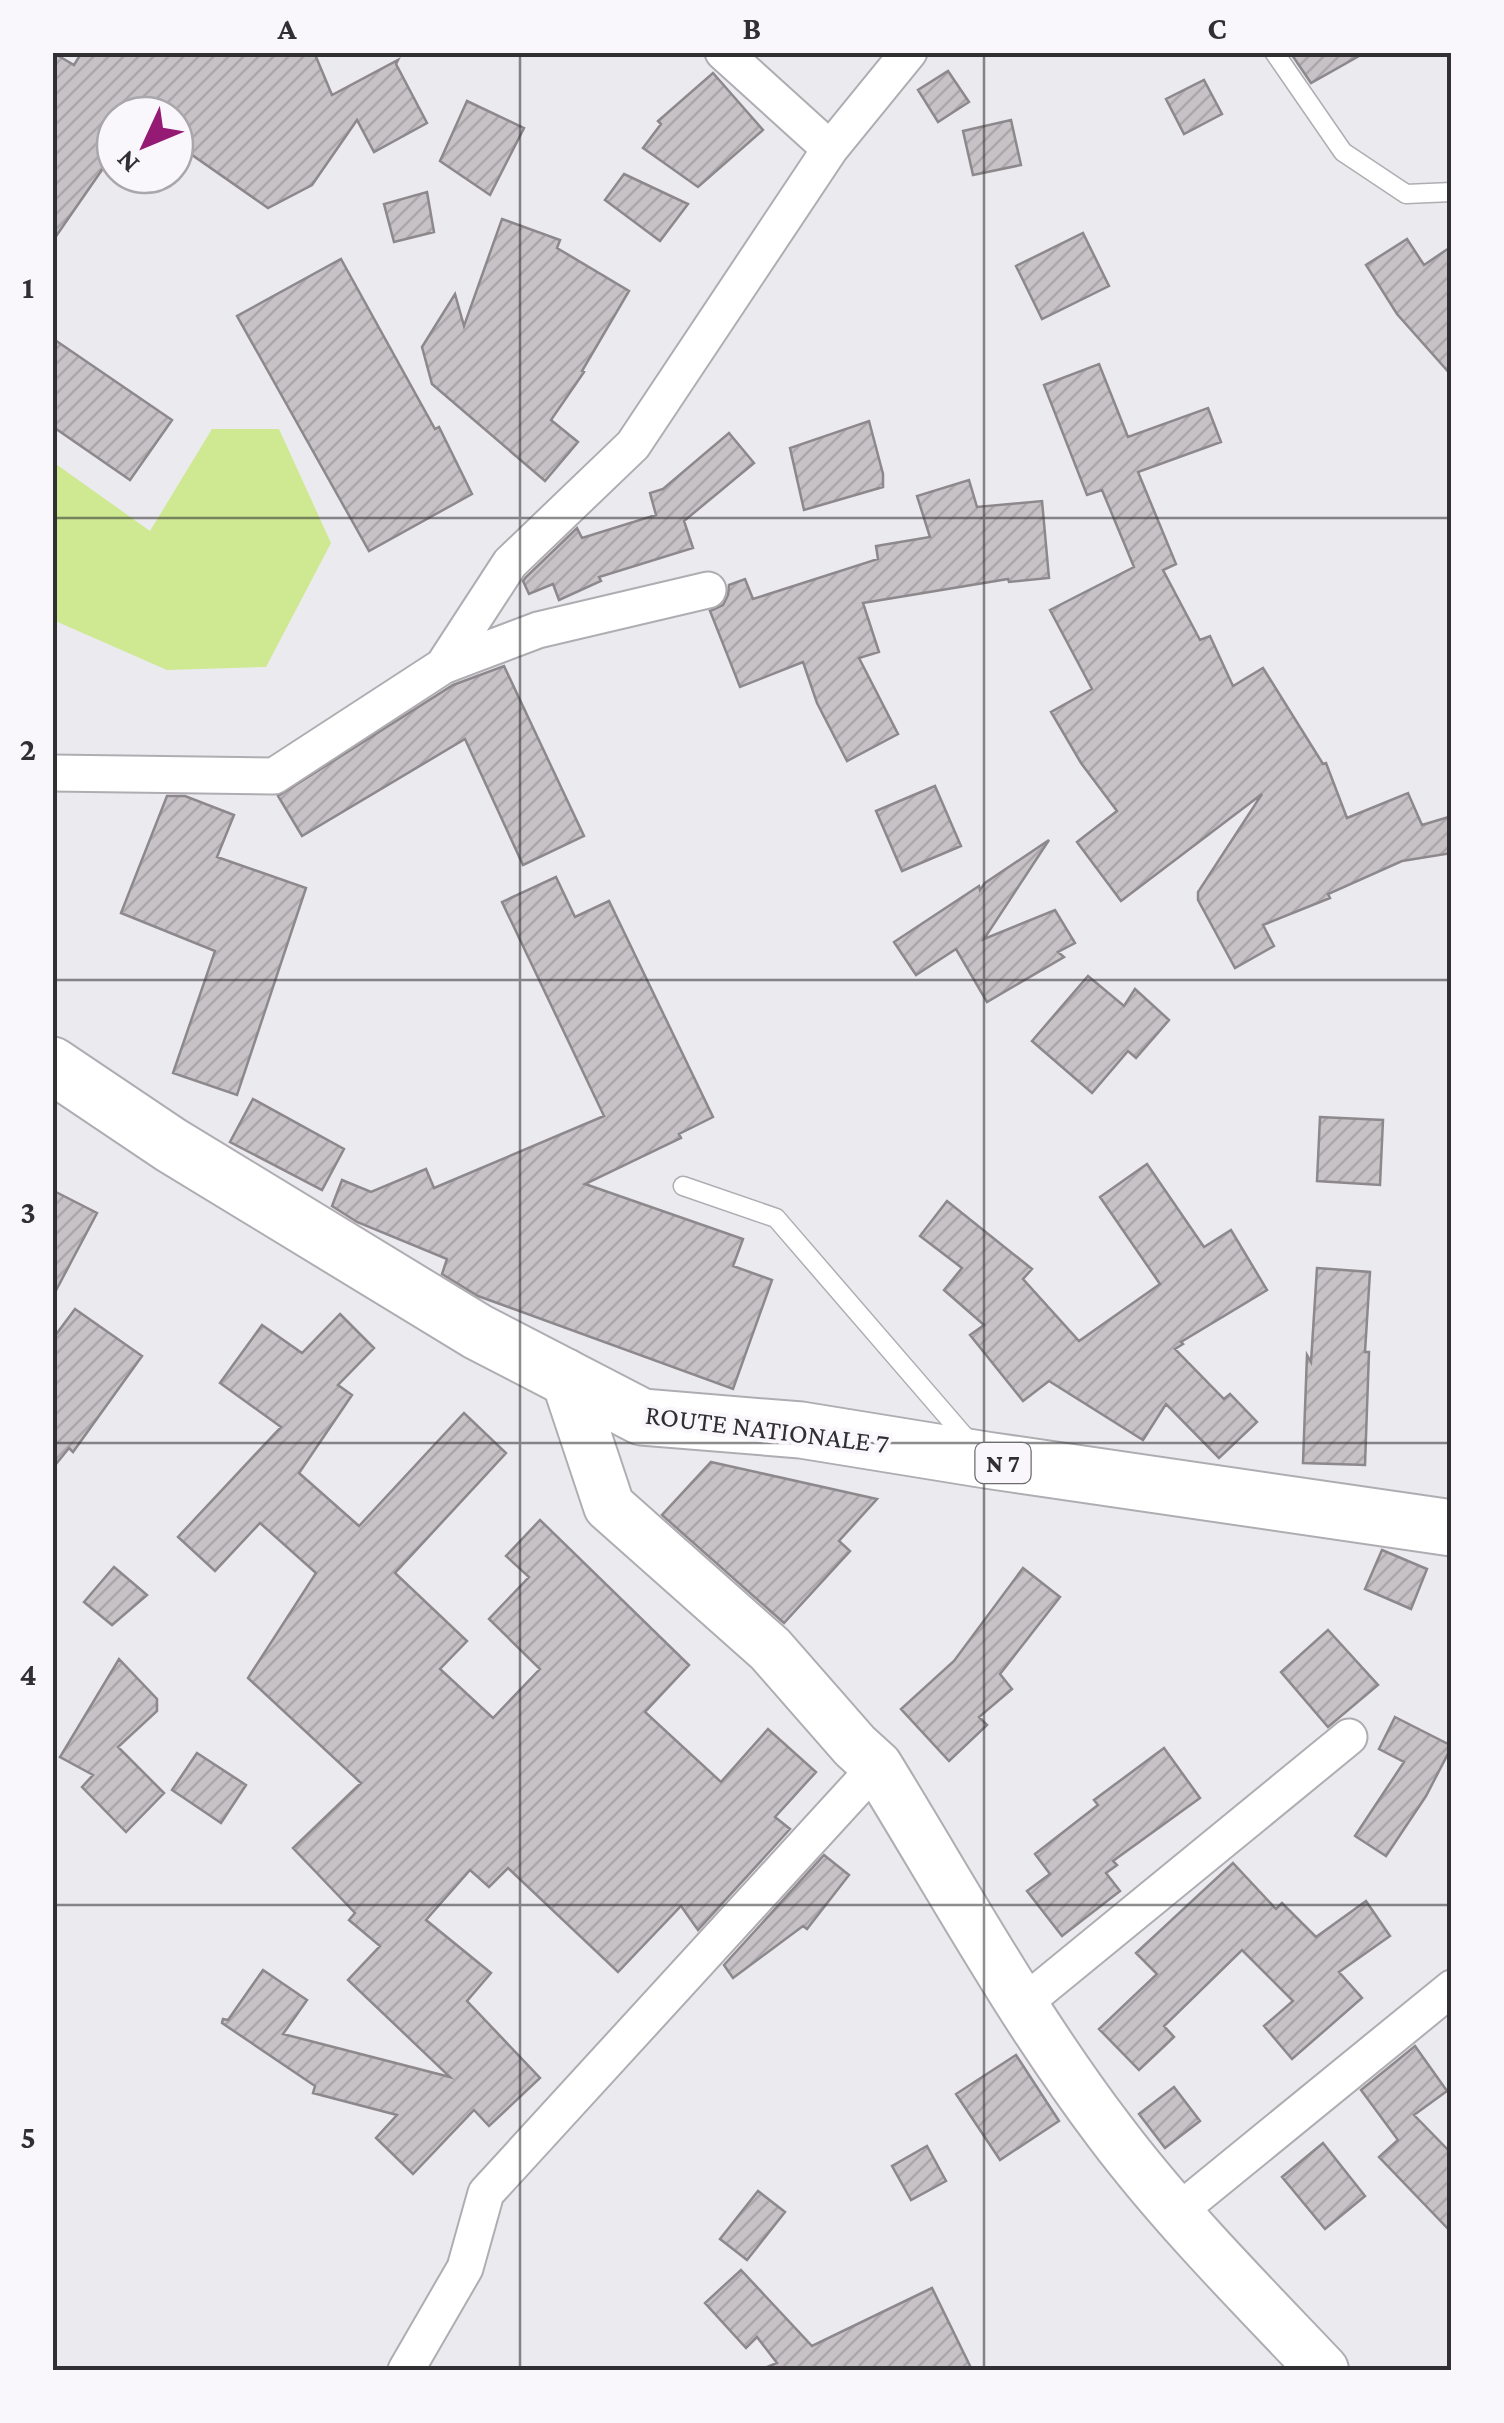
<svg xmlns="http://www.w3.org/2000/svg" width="1504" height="2423" font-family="'Crimson Pro',serif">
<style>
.pitch{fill:#cee991}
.building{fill:url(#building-hatch);stroke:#8d888b;stroke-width:2.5}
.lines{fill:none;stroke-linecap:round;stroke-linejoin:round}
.lane-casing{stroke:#afadb2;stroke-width:21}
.street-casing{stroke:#afadb2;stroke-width:39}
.secondary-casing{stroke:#afadb2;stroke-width:54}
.primary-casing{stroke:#afadb2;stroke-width:59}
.lane{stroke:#fff;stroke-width:18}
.street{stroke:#fff;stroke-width:35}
.secondary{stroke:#fff;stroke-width:50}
.primary{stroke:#fff;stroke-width:55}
.grid{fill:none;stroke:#302f31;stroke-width:2.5;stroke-opacity:0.55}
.labels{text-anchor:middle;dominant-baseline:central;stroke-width:8;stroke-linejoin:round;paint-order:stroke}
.shield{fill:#f9f7fc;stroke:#6c6b6e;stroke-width:2.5}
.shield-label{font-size:25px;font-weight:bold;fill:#302f31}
.street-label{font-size:28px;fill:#302f31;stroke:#f9f7fc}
.neatline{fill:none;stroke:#302f31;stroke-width:4}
.grid-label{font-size:32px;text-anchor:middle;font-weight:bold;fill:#302f31}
</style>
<defs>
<pattern id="building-hatch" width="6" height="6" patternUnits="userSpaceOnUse" patternTransform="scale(2.5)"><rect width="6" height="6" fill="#c7c2c5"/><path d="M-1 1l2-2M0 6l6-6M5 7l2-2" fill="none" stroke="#aba7aa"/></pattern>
</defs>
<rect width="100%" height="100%" fill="#ebeaef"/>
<path class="pitch" d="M212,429h67l52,114 -65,124 -99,3 -114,-50v-158l97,69z"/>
<path class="building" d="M52,52l22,13 8,-13h232l18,43 66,-35 -2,4 31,59 -53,29 -17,-32 -45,65 -44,23 -93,-65v-28h-60v36l-63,91z
M1290,52h76l-55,31z
M948,71l21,31 -31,20 -20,-32z
M713,73l50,57 -65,57 -55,-39 18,-24 -3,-3z
M1204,80l18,34 -38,20 -18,-35z
M467,101l57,27 -34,67 -50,-34z
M1011,120l10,45 -48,10 -10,-44z
M624,174l64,30 -28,37 -55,-41z
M427,192l7,40 -40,10 -10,-38z
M502,219l58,21 -3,8 72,43 -47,80 2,1 -33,48 27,22 -33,39 -113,-97 -10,-37 33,-53 9,32z
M1083,233l26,53 -67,33 -26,-53z
M1407,239l17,26 28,-19v130l-55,-62 -31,-49z
M341,259l94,170 4,-2 33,67 -103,57 -132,-235z
M52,338l120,82 -42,60 -78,-54z
M1099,364l29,73 80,-29 13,34 -83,30 38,92 -13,6 37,70 10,-4 23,50 30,-18 60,96 3,-1 21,55 61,-25 14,32 30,-9v37l-50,8 -74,33 2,4 -67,27 11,21 -39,22 -37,-68v-8l64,-98 -141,107 -44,-59 40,-31 -36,-48 -30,-51 41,-23 -42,-79 84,-43 -32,-77 -15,5 -43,-110z
M869,421l14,53v13l-79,23 -14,-62z
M729,433l25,30 -70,58 9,27 -94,29 2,4 -42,19 -6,-16 -24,10 -6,-13 3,-4 51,-49 5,10 74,-23 -6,-22 13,-4z
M969,480l8,27 65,-6 7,77 -40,4 -1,-3 -145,24 16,49 -20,6 39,76 -51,27 -30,-58 -14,-41 -63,25 -30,-76 13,-6 5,-10 1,-10 16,-6 8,20 125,-40 -2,-13 54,-9 -13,-41z
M504,666l80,170 -61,29 -58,-126 -163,97 -24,-40 175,-111z
M935,786l26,60 -59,25 -26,-60z
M167,796h18l49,19 -17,42 89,31 -69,207 -64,-22 42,-122 -94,-38z
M1049,840l-65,99 71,-29 20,33 -17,9 6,5 -77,45 -31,-53 -40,26 -22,-33 85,-56 1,4 5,-7z
M556,877l19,40 34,-16 104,216 -34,17 2,4 -96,46 158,55 -10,27 39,14 -39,109 -255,-93 -36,-22 5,-15 -90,-37 -25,-16 10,-26 29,12 55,-23 8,19 170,-72 -102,-214z
M1088,976l36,30 11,-17 34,31 -33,38 -8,-7 -36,42 -60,-52z
M253,1099l91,50 -22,41 -92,-48z
M1320,1117l63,3 -3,65 -63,-4z
M1147,1164l57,83 27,-17 36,60 -86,52 2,2 -8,5 49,50 6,-5 27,28 -38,36 -53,-54 -23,36 -94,-59 -26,20 -53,-66 14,-10 -40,-35 18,-22 -42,-32 27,-35 85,68 -9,10 56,62 81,-57 -60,-87z
M52,1190l45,23 -45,85z
M1317,1268l53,4 -5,80h4l-4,113 -62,-2 4,-108 4,7z
M75,1309l67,47 -69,96 -4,-4 -17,21v-129z
M340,1314l34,34 -36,37 14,10 -53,78 60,53 105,-113 42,40 -111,120 72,68 -27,28 53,49 47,-49 -51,-50 40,-42 -23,-21 34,-36 149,145 -44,47 76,70 47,-53 48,43 -41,45 15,12 -92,101 -17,-24 -63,66 -110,-104 -19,19 -19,-17 -44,50 65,53 -24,28 73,77 -51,48 -15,-16 -61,64 -37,-36 21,-23 -84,-22 2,-7 -93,-63 1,-4 5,1 35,-50 44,30 -24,34 167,43 -102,-97 32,-34 -31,-26 6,-7 -62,-65 68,-65 -113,-105 68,-105 -56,-50 -45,48 -37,-34 103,-110 -61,-44 42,-58 40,28z
M711,1462l166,37 -38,42 11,10 -66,72 -122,-108z
M1382,1550l45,19 -16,40 -46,-20z
M114,1567l33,28 -35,30 -28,-23z
M1023,1568l37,29 -60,77 12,15 -33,28 8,8 -38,36 -48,-52 53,-48z
M1328,1630l50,55 -50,42 -47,-55z
M119,1659l38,40v12l-39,36 46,46 -38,39 -44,-45 11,-12 -33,-18z
M1395,1717l57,29 -26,50 -40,60 -31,-20 49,-74 -25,-13z
M1164,1748l36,50 -87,63 4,4 -11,8 14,18 -58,45 -35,-45 23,-17 -15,-20 63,-49 -4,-5z
M197,1753l49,32 -25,38 -49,-33z
M824,1855l25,20 -42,54 -4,-3 -70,52 -9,-13z
M1233,1863l43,46 6,-6 34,34 50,-36 24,35 -51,36 23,26 -70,61 -28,-33 29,-25 -51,-51 -78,76 10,11 -35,33 -40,-41 58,-55 -21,-21z
M1415,2046l32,45 -33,24 38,39v79l-73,-76 19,-17 -37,-50z
M1016,2055l43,66 -59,39 -44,-66z
M1174,2087l26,34 -35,27 -26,-34z
M1323,2143l42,53 -40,33 -43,-52z
M927,2146l19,35 -35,19 -19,-34z
M758,2191l27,21 -38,48 -27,-21z
M741,2270l71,76 120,-58 40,82h-212l17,-7 -20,-26 -11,11 -41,-45z"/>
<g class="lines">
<defs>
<path id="lane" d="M1274,52l69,100 63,42 46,-2
M683,1186l93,32 196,227"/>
<path id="street" d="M723,52l107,97
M443,666l95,-36 170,-40
M52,773l222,3 169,-110 67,-103 123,-118 197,-296 79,-97
M1023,2004l326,-267
M1175,2214l277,-226
M406,2370l59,-102 21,-75 391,-427"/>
<path id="secondary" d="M565,1374l44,132 161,143 85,97 22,20c75,122 146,252 233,366 64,85 140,161 213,238"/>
<path id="primary" d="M52,1065l119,80 307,187 164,85 159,13 185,30 466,68"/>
</defs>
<use href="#lane" class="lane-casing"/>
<use href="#street" class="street-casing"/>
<use href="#secondary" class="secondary-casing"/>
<use href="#primary" class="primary-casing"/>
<use href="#lane" class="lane"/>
<use href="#street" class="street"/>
<use href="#secondary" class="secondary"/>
<use href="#primary" class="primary"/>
</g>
<path class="grid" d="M520,52v2318M984,52v2318M52,518h1400M52,980h1400M52,1443h1400M52,1905h1400"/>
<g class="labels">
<rect class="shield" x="975.5" y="1443" width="55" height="40" rx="8"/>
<g class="shield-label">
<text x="1003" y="1463">N 7</text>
</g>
<g class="street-label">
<text transform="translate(767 1429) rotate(7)">ROUTE NATIONALE 7</text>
</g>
</g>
<rect width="1504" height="2423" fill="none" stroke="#f9f7fc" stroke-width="110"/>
<g transform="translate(145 145) rotate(226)"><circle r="48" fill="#f9f7fc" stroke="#a9a7ab" stroke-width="2.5"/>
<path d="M0-8L18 38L0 25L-18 38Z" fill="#951a74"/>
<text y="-15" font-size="28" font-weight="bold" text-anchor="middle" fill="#302f31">N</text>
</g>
<rect x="55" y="55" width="1394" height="2313" class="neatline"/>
<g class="grid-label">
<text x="287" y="39">A</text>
<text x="752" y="39">B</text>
<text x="1217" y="39">C</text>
<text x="28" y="298">1</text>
<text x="28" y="760">2</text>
<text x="28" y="1223">3</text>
<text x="28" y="1685">4</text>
<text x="28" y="2148">5</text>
</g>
</svg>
